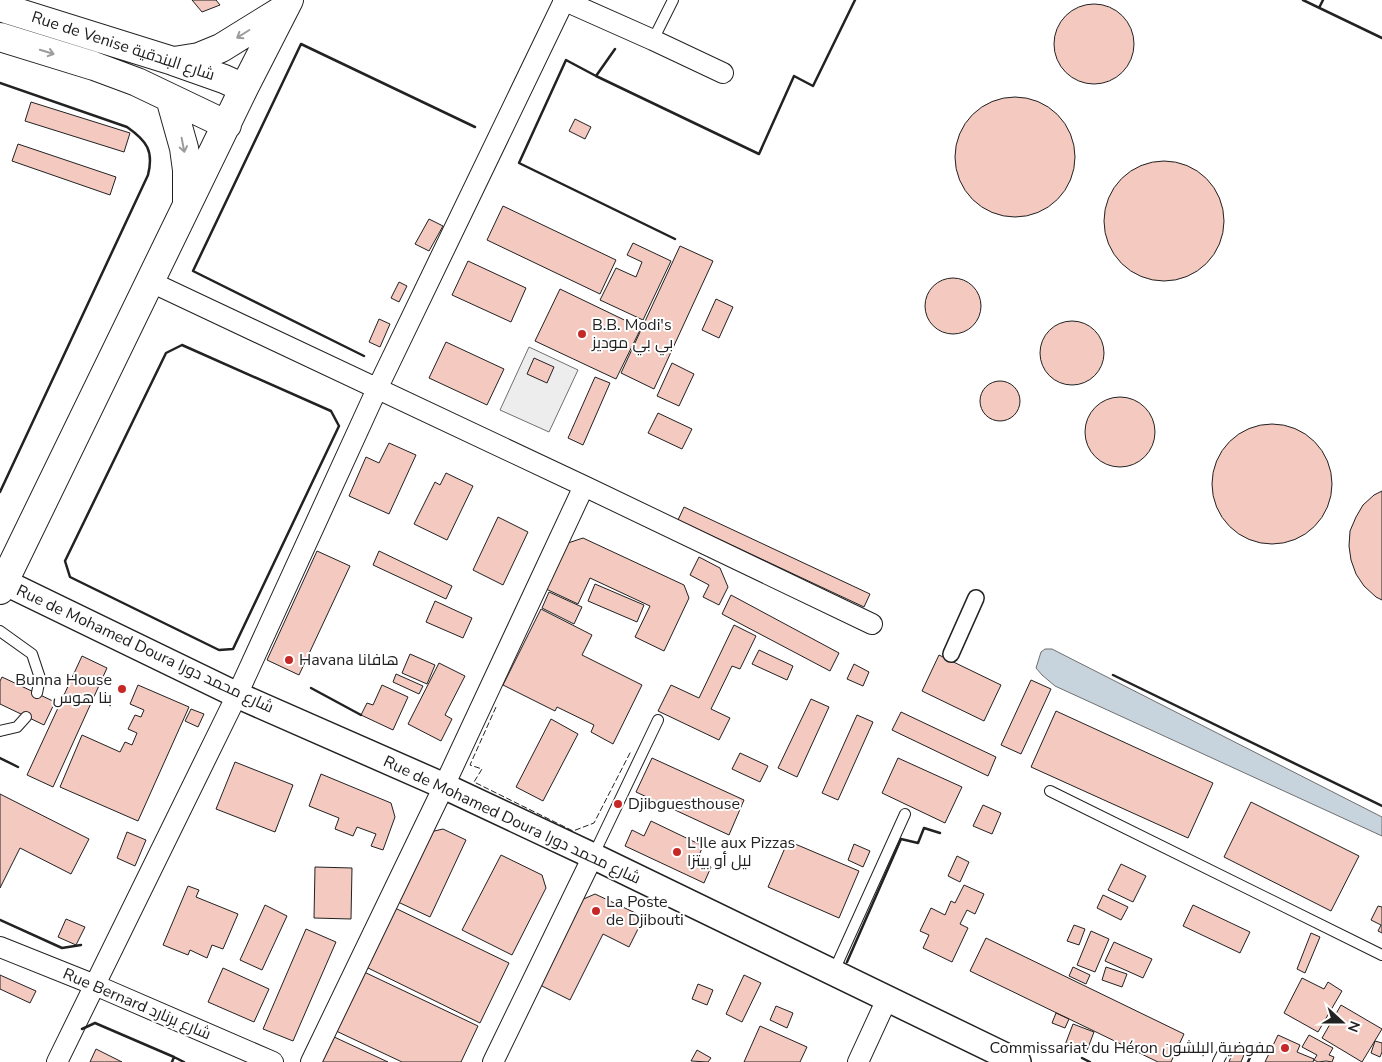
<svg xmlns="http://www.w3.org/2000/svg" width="1382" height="1062" font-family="'Nunito Sans',Cairo,sans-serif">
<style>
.parking{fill:#ededed;stroke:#6f6f6f}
.water{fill:#c7d3dd;stroke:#6f6f6f}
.building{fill:#f3c9c0;stroke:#222}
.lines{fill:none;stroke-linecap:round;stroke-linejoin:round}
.service-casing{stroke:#222;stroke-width:12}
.pedestrian-casing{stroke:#222;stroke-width:18}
.minor-casing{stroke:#222;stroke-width:22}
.tertiary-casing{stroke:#222;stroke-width:28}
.secondary-casing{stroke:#222;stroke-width:30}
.service{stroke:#fff;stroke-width:10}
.pedestrian{stroke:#fff;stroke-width:15}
.minor{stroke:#fff;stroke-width:20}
.tertiary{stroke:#fff;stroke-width:25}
.secondary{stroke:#fff;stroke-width:28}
.fence{stroke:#222;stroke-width:1;stroke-dasharray:6 2.5;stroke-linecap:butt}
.wall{stroke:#222;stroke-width:2.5}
.oneway{stroke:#9c9c9c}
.poi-dot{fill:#c62828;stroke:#fff;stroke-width:2}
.labels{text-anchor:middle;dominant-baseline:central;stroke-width:4;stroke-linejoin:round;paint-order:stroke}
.street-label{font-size:16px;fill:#222;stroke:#fff}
.poi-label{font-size:16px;fill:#222;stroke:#fff;text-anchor:start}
</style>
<rect width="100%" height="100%" fill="#fff"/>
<path class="parking" d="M529,347l49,23 -29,62 -49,-22z"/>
<path class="water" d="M1045,649h7l330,168v19l-327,-150 -13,-11 -6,-7 5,-16z"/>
<path class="building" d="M192,0h24l4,5 -18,7z
M1054 44a40 40 0 1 1 80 0a40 40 0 1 1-80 0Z
M955 157a60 60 0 1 1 120 0a60 60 0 1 1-120 0Z
M31,102l99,31 -6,19 -99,-31z
M575,119l16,8 -6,12 -16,-8z
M18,144l98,33 -6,18 -98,-34z
M1104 221a60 60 0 1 1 120 0a60 60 0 1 1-120 0Z
M503,206l113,54 -16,34 -113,-54z
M429,219l14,7 -14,25 -14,-7z
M633,243l38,18 -28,59 -43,-20 16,-32 20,9 6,-15 -15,-7z
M680,246l33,15 -59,128 -33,-16z
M468,261l58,27 -15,34 -59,-27z
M925 306a28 28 0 1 1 56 0a28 28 0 1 1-56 0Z
M399,282l8,4 -8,16 -8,-4z
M560,289l81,39 -25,51 -81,-38z
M716,299l17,8 -14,31 -17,-8z
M379,319l11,5 -10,23 -11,-5z
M1040 353a32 32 0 1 1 64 0a32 32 0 1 1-64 0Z
M446,342l58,27 -17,36 -58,-27z
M534,358l20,9 -7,16 -20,-9z
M672,363l22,11 -15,32 -22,-10z
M595,377l15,6 -27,62 -15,-7z
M980 401a20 20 0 1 1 40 0a20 20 0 1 1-40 0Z
M1085 432a35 35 0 1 1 70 0a35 35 0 1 1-70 0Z
M658,413l34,16 -10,20 -34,-16z
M1212 484a60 60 0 1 1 120 0a60 60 0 1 1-120 0Z
M389,443l27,12 -27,59 -40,-18 17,-39 13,6z
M446,473l27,13 -26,54 -33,-16 21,-42 5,3z
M1382,491v109l-6,-3 -12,-11 -8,-12 -5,-14 -2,-14 1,-15 6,-14 7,-12 11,-10z
M684,507l186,87 -6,13 -186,-87z
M498,517l30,15 -25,53 -30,-15z
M583,538l101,47 5,13 -25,53 -29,-14 15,-31 -60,-28 -12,26 -32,-15 22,-46z
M317,551l33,15 -51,109 -32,-15z
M379,551l73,35 -6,13 -73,-34z
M699,557l21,11 8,19 -9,18 -16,-8 6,-12 -19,-10z
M595,584l49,21 -7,17 -49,-21z
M549,592l33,15 -8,17 -32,-16z
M731,595l108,58 -9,18 -108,-57z
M435,601l37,17 -9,20 -37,-16z
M541,609l51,26 -10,20 60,30 -29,59 -22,-12 3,-7 -37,-18 -2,4 -52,-26z
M734,625l22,11 -16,33 -8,-3 -21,43 19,9 -11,22 -61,-29 13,-26 28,13z
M759,650l34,16 -6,14 -35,-16z
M410,654l25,11 -8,19 -25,-11z
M939,655l62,30 -17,36 -62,-30z
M82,656l25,12 -54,119 -26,-12z
M439,663l26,13 -20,39 7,4 -11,22 -33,-17z
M854,664l15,8 -6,14 -16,-7z
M396,674l27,12 -4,8 -26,-12z
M2,677l53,25 -11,23 -44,-21v-23z
M1031,680l20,9 -30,65 -20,-9z
M138,685l51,22 -51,114 -78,-34 22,-52 38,17 5,-10 7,3 5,-12 -9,-4 7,-14 6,2 3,-7 -14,-6z
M382,685l26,12 -15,33 -32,-15 6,-12 6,2z
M811,699l18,8 -32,70 -19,-9z
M191,709l13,5 -6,13 -13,-6z
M1056,711l157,72 -25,55 -157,-71z
M901,712l95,45 -8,19 -96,-46z
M857,715l16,7 -35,78 -16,-7z
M551,719l27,15 -35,67 -27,-14z
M740,753l28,13 -8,16 -28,-13z
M652,758l92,42 -15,35 -93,-43z
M898,758l64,29 -17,36 -63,-30z
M235,762l58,23 -18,47 -59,-23z
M321,774l70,29 4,14 -12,33 -12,-4 5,-12 -19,-7 -4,9 -18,-7 4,-11 -30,-12z
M0,794l89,45 -18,35 -51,-26 -20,40z
M1251,802l108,54 -28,55 -107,-54z
M983,805l18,8 -9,21 -19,-8z
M651,821l52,25 -6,14 14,7 -7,16 -79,-37 7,-16 12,6z
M443,829l23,11 -36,77 -32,-15 32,-70z
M127,832l19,8 -11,26 -18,-8z
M788,841l71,30 -20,47 -71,-31z
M854,844l16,7 -7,16 -15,-7z
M501,855l41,20 4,13 -34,67 -50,-25z
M957,856l12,6 -9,20 -12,-6z
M1121,864l25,12 -13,26 -25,-12z
M315,867l37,1 -1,51 -37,-1z
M964,885l20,9 -9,20 -8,-4 -7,14 8,4 -16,34 -29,-14 6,-13 -9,-4 11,-23 14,7 6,-14 4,2z
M188,886l11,4 -3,7 42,17 -15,35 -11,-4 -5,13 -17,-8 -2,5 -25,-10z
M595,894l49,23 -15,30 -26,-13 -33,66 -32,-16 41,-83z
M1103,895l25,12 -7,13 -24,-12z
M265,905l22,11 -25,54 -22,-10z
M1193,905l57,27 -10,21 -57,-27z
M1378,906l4,1v26l-4,-2 3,-6 -10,-5z
M395,908l114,55 -29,60 -114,-56z
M66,919l19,8 -9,18 -18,-8z
M1074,925l11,4 -6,16 -12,-4z
M306,929l30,13 -43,99 -30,-12z
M1091,931l18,8 -14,33 -18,-7z
M1311,933l9,4 -15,36 -8,-4z
M986,938l198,96 -13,28h-13l-188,-91z
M1114,942l38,17 -9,19 -38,-17z
M1073,967l17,8 -4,9 -17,-8z
M1106,967l21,7 -5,13 -20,-7z
M223,968l46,21 -15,33 -46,-20z
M362,971l116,55 -17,36h-59l-68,-32z
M0,975l36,16 -6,12 -30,-14z
M744,975l17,8 -19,39 -16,-8z
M1302,978l22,11 4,-7 14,9 -24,41 -34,-19z
M698,984l15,6 -6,15 -15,-6z
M1341,1005l41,24 -20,33 -40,-24z
M776,1006l17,7 -6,15 -17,-8z
M1056,1013l13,6 -4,9 -13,-5z
M1073,1024l21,8 -8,21 -21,-8z
M760,1026l47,21 -7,15h-56z
M1278,1035l22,10 -3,7 17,7 -1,3h-48z
M1309,1035l24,13 -4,7 5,2 -2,5 -6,-1 -8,1 -4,-2 3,-5 -15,-8z
M332,1036l56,26h-68z
M1375,1041l7,2v9l-2,5 -9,-4z
M1235,1046l11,4 -5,12h-12z
M96,1049l26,13h-32z
M697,1050l14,8 -3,4 -17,-1z"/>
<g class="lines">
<defs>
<path id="service" d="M653,40l20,-40
M0,631l32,23 8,24 -3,15
M0,731l17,-4 9,-10
M1050,791l332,164
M593,856l65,-136
M833,973l72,-159
M1218,1062l6,-12"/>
<path id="pedestrian" d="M951,654l25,-56"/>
<path id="minor" d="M563,0l90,40 70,33
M151,282l433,204 -140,300 -133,276
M584,486l288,138
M0,947l95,38 178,77
M57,1062l180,-367 140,-306 187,-388
M493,1062l100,-206
M858,1062l29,-63"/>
<path id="tertiary" d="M4,582l233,113 207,91 149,70 425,206"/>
<path id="secondary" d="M0,7l173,54 51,18 20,9
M0,37l94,29 43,16 90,43
M174,61l25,-4 22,-9 63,-39
M170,98l14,50 3,22v32
M0,590l244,-502 45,-88"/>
</defs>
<use href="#service" class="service-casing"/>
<use href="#pedestrian" class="pedestrian-casing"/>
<use href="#minor" class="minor-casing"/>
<use href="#tertiary" class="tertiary-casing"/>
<use href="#secondary" class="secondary-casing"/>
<use href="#service" class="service"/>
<use href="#pedestrian" class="pedestrian"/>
<use href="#minor" class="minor"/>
<use href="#tertiary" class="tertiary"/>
<use href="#secondary" class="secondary"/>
<path class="fence" d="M496,707l-26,58 12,4 -8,13 99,49 21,-8 37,-72"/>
<path class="wall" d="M1303,0l79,38
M1319,8l4,-8
M615,49l-19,27 163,78 35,-78 19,10 42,-86
M596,76l-30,-16 -47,103 156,76
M0,83l127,44c20,14 27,24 21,48l-148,317
M182,345l149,66 8,15 -106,223 -14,1 -149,-73 -5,-16 101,-208z
M364,356l-171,-85 108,-227 174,83
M1113,675l269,131
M311,688l50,27
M0,758l18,9
M0,920l62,28 19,-3
M847,962l54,-123 17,4 6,-15 16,5
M82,1029l13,-6 79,34 -2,5
M174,1057l10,5
M1082,1058l8,4
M1248,1062l7,-16"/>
</g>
<defs><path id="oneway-shaft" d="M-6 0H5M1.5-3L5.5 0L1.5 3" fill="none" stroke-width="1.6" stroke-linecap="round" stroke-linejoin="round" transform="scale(1.25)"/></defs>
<g class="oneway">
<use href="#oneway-shaft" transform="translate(243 34) rotate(148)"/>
<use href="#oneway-shaft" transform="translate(47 52) rotate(17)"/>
<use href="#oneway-shaft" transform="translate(183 145) rotate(79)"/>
</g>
<g class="poi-dot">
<circle cx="582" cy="334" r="5"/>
<circle cx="289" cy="660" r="5"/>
<circle cx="122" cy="689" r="5"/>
<circle cx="618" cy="804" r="5"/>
<circle cx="677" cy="852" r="5"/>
<circle cx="596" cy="911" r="5"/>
<circle cx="1285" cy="1048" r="5"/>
</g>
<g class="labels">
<g class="street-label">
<text transform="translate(123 46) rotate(18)">Rue de Venise شارع البندقية</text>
<text transform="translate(145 649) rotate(25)">Rue de Mohamed Doura شارع محمد دورا</text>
<text transform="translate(512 820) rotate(25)">Rue de Mohamed Doura شارع محمد دورا</text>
<text transform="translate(137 1004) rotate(23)">Rue Bernard شارع برنارد</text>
</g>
<g class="poi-label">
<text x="592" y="325">B.B. Modi's<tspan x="592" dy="18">بي بي موديز</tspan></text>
<text x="299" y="660">Havana هافانا</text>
<text x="112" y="680" text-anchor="end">Bunna House<tspan x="112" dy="18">بنا هوس</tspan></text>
<text x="628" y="804">Djibguesthouse</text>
<text x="687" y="843">L'Ile aux Pizzas<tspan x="687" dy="18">ليل أو بيتزا</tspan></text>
<text x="606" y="902">La Poste<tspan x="606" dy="18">de Djibouti</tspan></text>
<text x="1275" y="1048" text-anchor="end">Commissariat du Héron مفوضية البلشون</text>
</g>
</g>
<g transform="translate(1342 1022) rotate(111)" stroke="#ffffff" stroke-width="4" paint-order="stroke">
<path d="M0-4L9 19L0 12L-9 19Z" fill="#222222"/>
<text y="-8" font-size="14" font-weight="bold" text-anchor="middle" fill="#222222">N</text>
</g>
</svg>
